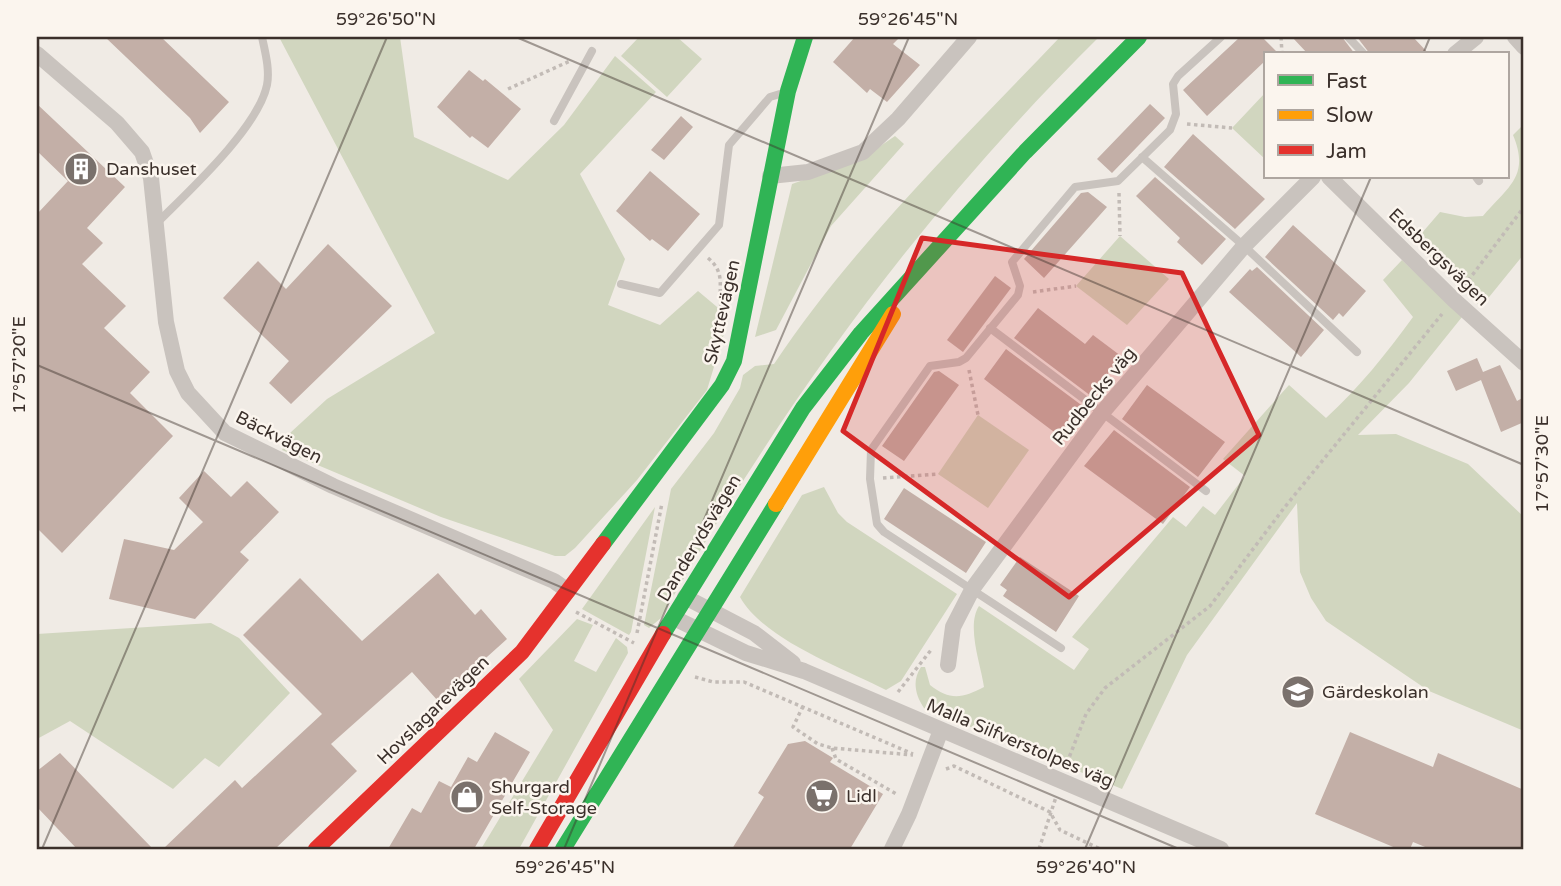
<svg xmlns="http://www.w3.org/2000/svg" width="1561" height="886" font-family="'Varela Round',sans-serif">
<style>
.green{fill:#d1d6bf}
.building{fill:#c3afa7}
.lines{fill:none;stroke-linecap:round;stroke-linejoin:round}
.path{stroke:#c2bbb6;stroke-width:3.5;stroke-dasharray:3.5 3.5;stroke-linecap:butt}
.lane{stroke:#c9c3be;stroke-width:8}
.street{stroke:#c9c3be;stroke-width:16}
.fast{stroke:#30b455;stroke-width:16}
.slow{stroke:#ff9f0a;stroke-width:16}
.jam{stroke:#e5322d;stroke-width:16}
.marked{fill:#d62828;fill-opacity:0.2;stroke:#d62828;stroke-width:5;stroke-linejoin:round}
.ticks{fill:none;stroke:#3b302b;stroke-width:2;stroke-opacity:0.45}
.labels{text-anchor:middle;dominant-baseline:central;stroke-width:5;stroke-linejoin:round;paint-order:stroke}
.poi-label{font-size:18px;fill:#3b302b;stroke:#fbf5ee;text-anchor:start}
.street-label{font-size:18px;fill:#3b302b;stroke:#fbf5ee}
.neatline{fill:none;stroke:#3b302b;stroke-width:2.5}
.ticks-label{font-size:18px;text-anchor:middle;fill:#3b302b}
</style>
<rect width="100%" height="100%" fill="#f0ebe5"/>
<path class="green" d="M279,37h121l14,100 94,43 56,-55 51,-69 41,36 -76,82 45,85 -17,46 52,20 38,-34 31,26 -22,73 -70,90 -62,68 -10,8h-10l-114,-39 -159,-67 8,-17 37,-34 108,-66z
M639,37h38l25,22 -35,38 -46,-41z
M1060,37h39c-177,175 -316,365 -438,581l-12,10 -5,-3 27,-136 43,-56 26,-45 3,-13 12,-9 19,-2c81,-121 186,-222 286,-327z
M1265,93v66l-33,-31z
M1524,124v130l-43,53 -66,-66 25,-29 25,5 18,-1c26,-30 47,-40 30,-81z
M895,136l9,8 -73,82 -55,104 -21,7 37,-153 68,-24z
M1120,236l49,43 -42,46 -51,-39z
M1402,260l60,57 -53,66 -51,52 38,-1 72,30 56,53v214l-95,-40 -103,-70 -15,-23 -11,-26 -3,-69 -110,152 -65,134 -198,-81c-9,-13 -12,-28 -3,-41h4l5,18c20,16 33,13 54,2 -3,-22 -18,-61 -5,-81l95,64 15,-21 -17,-12 101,-120 13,10 17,-21 12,9 30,-39 -22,-17 66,-74 37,33c33,-30 60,-64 87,-101l-30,-37z
M978,415l51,35 -41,58 -50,-34z
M824,487l14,26 9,9 110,72 -56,87 -15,9c-43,-22 -122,-50 -146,-93l62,-102z
M655,507l-24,125 -2,3 -47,-26z
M577,619l16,6 -19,36 22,11 20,-34 11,9 1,6 -109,196h-38l72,-119 -34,-51z
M211,623l28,15 51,55 -71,74 -14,-9 -32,31 -103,-68 -33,18v-105z"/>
<path class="building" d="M105,37h56l68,65 -29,31 -10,-15z
M855,37h45l-7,7 27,21 -33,37 -17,-13 -3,4 -34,-31z
M1240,37h22l14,14 -11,3v7l-58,55 -24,-26z
M1292,37h50l13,17h-47z
M1357,37h56l16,17h-59z
M469,70l14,11 2,-2 36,30 -33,39 -16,-12 -2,2 -33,-31z
M37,104l88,83 -38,41 16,15 -21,21 44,42 -22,22 46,44 -20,21 43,43 -111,117 -25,-25v-314l31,-33 -31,-30z
M1150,104l15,14 -53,55 -15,-14z
M681,116l12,11 -29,33 -13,-10z
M1193,134l72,65 -30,30 -71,-62z
M650,171l50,43 -32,37 -16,-12 -2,2 -34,-30z
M1155,177l71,62 -24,26 -25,-23 3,-4 -44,-42z
M1088,192l19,15 -63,71 -20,-19 57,-66z
M1293,225l73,66 -23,26 -4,-4 -6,7 -68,-63z
M328,244l64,62 -101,98 -22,-21 20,-22 -66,-63 35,-37 28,28z
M1257,267l67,63 -23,27 -72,-65 21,-23 2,2z
M995,276l16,12 -48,64 -16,-12z
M1038,308l47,36 8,-9 28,21 -30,40 -77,-58z
M1006,349l78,58 -22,31 -78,-59z
M1477,358l6,14 17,-7 17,36 7,-4v25l-23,10 -20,-52 -25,11 -9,-20z
M939,371l20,14 -55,76 -22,-15 52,-74z
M1147,385l78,57 -27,35 -76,-58z
M1114,430l76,57 -27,37 -79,-58z
M204,471l27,26 16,-16 32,31 -39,40 9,8 -54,59 -86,-20 15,-60 50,11 29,-28 -24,-24z
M904,488l82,54 -20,31 -82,-54z
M1020,557l59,39 -23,36 -53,-36 4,-6 -7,-5z
M438,573l37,42 6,-6 26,30 -69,62 -26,-29 -81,72 26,27 -82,78h-112l72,-69 7,8 80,-74 -79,-79 57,-57 62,63z
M495,732l35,20 -56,97h-86l24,-41 9,5 18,-32 12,6 17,-30 9,5z
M1350,732l83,35 5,-14 86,37v59h-94l-17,-7 -3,7h-12l-83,-35z
M805,741l28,17 -3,4 53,32 -33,55h-118l32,-52 -6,-4 30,-49z
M60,753l93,96h-76l-40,-42v-36z"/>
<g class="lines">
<path class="path" d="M1281,37l1,17
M508,89l62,-28
M1187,124l45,4
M1119,193l1,43
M708,258c18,15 10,28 13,49
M1464,286l60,-79
M1033,292l43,-6
M969,370l9,45
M883,478l55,-4
M576,612l58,31
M637,633l25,-130
M695,677l18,5h31l169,72
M898,692l33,-42
M803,706l-10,21 25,17 14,4 81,7
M832,748l4,11 62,36
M1067,763l19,-49 19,-26 105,-82 74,-98 158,-194
M946,769l8,-3 96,46 10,18 40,19
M1039,849l17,-52"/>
<path class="lane" d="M1348,37l16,17
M554,121l38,-70
M1142,157l102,89 113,106
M1476,177l3,4
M158,222c31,-31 100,-94 109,-137 3,-16 -2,-33 -5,-48
M621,284l39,9 59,-68 10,-80 41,-48 13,-4
M990,328l216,163
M1061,648l-177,-116 -7,-8 -7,-45 1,-29 59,-84 29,-4 7,-4 52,-63 2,-9 -8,-24 63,-75 43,-6 52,-51 6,-16 -3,-30 5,-8 43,-39"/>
<path class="street" d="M1515,37l9,10
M37,54l80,69 25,29 9,26 15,144 11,49 11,22 37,40 108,53 221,95 14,10
M1455,54l21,-17
M770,176l38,-4 55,-20 35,-33 71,-82
M1329,177l125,123 70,63
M685,597l69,36 39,30
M674,618l72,35 58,18 417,178
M948,665l5,-38 20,-39 128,-174 143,-168 69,-69
M892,849l17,-35 32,-84"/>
<path class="fast" d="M603,544l119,-159 12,-24 54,-270 17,-54
M663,634l140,-226 58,-75 164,-181 114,-115
M563,849l213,-345"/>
<path class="slow" d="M776,504l117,-190"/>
<path class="jam" d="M316,849l206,-197 81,-108
M537,849l126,-215"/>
</g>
<path class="marked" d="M922,238l260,35 77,162 -190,162 -226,-166z"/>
<path class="ticks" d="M516,37l1008,428M1423,54l7,-17M37,365l1142,484M42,849l345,-812M564,849l345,-812M1085,849l286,-672"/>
<defs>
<symbol id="building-disc" viewBox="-11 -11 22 22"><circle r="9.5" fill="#7a716c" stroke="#fbf5ee"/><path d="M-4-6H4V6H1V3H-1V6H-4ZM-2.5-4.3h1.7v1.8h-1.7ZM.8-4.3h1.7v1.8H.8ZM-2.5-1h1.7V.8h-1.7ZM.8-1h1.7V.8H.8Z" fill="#fff"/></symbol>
<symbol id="school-disc" viewBox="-11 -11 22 22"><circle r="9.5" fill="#7a716c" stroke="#fbf5ee"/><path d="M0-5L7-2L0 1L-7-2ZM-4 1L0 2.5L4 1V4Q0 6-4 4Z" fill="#fff"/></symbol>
<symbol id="supermarket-disc" viewBox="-11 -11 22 22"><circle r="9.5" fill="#7a716c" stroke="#fbf5ee"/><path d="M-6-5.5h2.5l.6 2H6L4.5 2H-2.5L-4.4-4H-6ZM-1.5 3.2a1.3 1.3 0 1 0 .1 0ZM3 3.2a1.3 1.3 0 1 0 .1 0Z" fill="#fff"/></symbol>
<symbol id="shop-disc" viewBox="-11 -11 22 22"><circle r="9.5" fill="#7a716c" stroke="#fbf5ee"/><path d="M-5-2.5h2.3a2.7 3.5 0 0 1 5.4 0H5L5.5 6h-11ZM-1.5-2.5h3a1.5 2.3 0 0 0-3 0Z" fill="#fff"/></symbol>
</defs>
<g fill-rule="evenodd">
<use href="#building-disc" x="62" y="150" width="38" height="38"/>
<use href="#school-disc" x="1279" y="673" width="38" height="38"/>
<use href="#supermarket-disc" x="803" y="777" width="38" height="38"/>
<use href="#shop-disc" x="448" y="778" width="38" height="38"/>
</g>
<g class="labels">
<g class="poi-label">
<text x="106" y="169">Danshuset</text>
<text x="1322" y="692">Gärdeskolan</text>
<text x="491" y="787">Shurgard<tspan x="491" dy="21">Self-Storage</tspan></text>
<text x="846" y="796">Lidl</text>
</g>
<g class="street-label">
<text transform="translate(1439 257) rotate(44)">Edsbergsvägen</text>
<text transform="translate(722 312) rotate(-77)">Skyttevägen</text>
<text transform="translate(1094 396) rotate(-51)">Rudbecks väg</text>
<text transform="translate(279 437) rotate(27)">Bäckvägen</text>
<text transform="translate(699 538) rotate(-59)">Danderydsvägen</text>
<text transform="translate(433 710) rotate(-44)">Hovslagarevägen</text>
<text transform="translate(1020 743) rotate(23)">Malla Silfverstolpes väg</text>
</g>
</g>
<rect width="1561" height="886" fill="none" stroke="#fbf5ee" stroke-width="77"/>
<rect x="1264" y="52" width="245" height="126" fill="#fbf5ee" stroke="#aea6a0" stroke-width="2"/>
<rect x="1278" y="75" width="35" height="10" fill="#30b455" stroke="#aea6a0" stroke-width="2"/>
<text x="1326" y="88" font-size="21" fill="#3b302b">Fast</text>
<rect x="1278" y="110" width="35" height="10" fill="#ff9f0a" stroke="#aea6a0" stroke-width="2"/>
<text x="1326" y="122" font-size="21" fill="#3b302b">Slow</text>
<rect x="1278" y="145" width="35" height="10" fill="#e5322d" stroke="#aea6a0" stroke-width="2"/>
<text x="1326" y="158" font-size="21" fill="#3b302b">Jam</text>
<rect x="38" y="38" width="1484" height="810" class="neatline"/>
<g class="ticks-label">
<text x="386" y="25">59°26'50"N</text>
<text x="908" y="25">59°26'45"N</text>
<text transform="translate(19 365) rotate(-90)" y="6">17°57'20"E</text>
<text transform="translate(1542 464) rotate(-90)" y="6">17°57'30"E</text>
<text x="565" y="873">59°26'45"N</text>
<text x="1086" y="873">59°26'40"N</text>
</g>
</svg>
